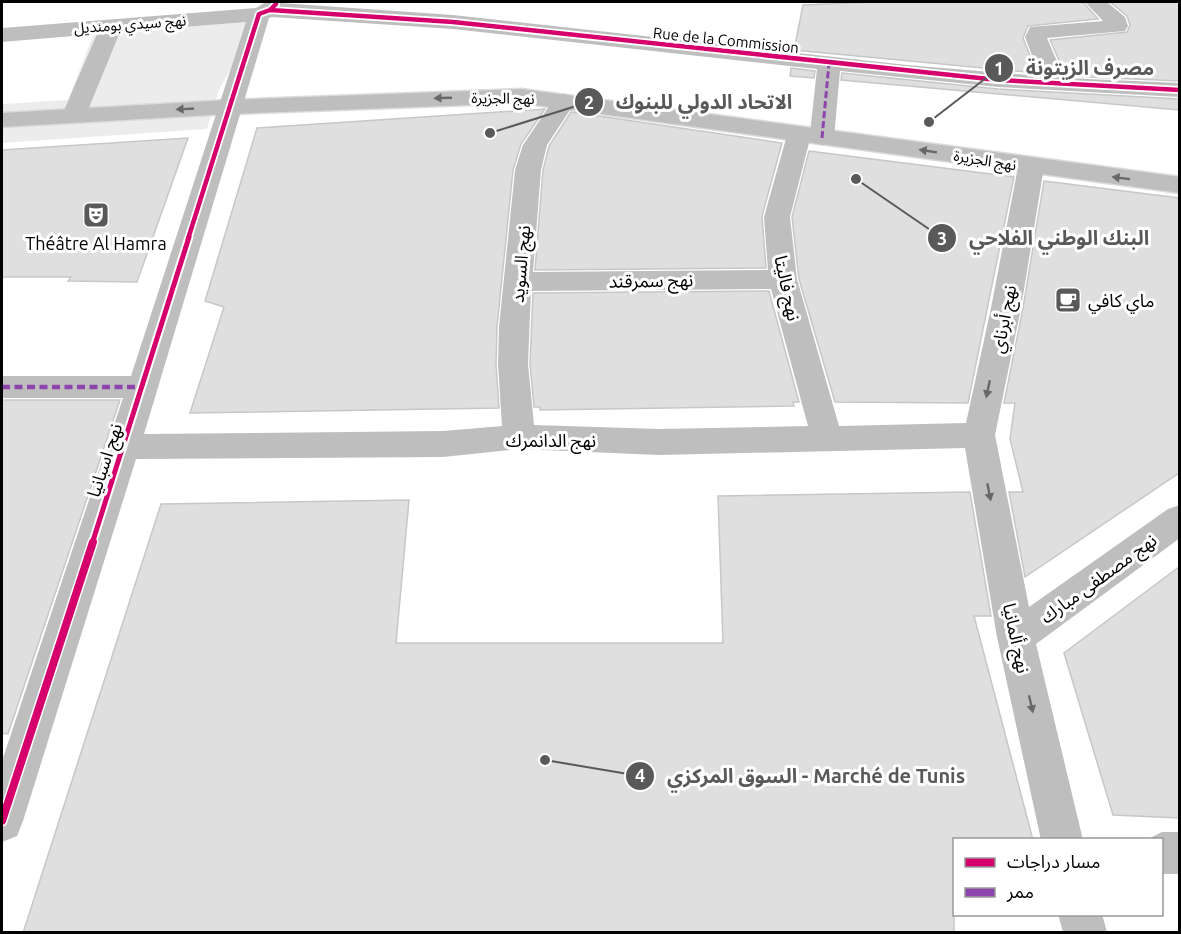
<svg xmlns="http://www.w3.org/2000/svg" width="1181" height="934" font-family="Ubuntu,'Noto Sans Arabic',sans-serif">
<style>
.green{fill:#ececec}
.building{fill:#dfdfdf;stroke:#c7c7c7;stroke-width:1.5}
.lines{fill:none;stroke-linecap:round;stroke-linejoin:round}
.primary-casing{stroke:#dbdbdb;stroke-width:3}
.street{fill:#bebebe;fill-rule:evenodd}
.primary{fill:#bebebe;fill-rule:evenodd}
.quiet-far1{stroke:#8e44ad;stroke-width:3;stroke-dasharray:7 3;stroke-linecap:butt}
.quiet{stroke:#8e44ad;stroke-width:4.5;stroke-dasharray:8 4.5;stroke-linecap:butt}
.cycleway-far2-casing{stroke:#fff;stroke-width:8}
.cycleway-far1-casing{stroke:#fff;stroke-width:9}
.cycleway-casing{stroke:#fff;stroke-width:11}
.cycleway-far2{stroke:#d6006c;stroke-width:4.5}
.cycleway-far1{stroke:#d6006c;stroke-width:5}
.cycleway{stroke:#d6006c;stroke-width:8}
.oneway{fill:#686868}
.labels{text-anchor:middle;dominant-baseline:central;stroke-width:6;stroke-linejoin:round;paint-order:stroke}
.far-street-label{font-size:15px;fill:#000;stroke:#fff}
.poi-label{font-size:18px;fill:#000;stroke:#fff}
.street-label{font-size:18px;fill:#000;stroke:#fff}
.leader{fill:none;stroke:#595959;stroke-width:2}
.callout-dot{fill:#595959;stroke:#fff;stroke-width:2}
.mark-label{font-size:18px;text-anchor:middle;font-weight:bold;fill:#fff}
.callout-label{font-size:20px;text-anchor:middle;font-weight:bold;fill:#595959;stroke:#fff;stroke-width:6;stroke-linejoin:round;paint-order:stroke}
</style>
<rect width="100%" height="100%" fill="#fff"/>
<path class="green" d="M258,19l-39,71 -12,39 -205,14v-39l66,-4 26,-67z"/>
<path class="building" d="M873,2h210l15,17 -70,7 -5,12 14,35 -243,-23 9,-45z
M1110,2h69v79l-113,-5 -16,-36 77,-8 3,-7 -3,-9z
M791,68l24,3 -1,7 -24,-2z
M842,73l156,16 181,10v11l-338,-30z
M545,109l-24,35 -8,26 -16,157 -1,37 3,44 -309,5 34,-106 -19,-6 52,-173z
M571,112l211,31 -20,73 4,52 -231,2 8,-100 6,-24z
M188,138l-51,144 -69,-1 3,-4h-69v-127z
M809,151l205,26 -46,226 -133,-1 -36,-123 -7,-62z
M1044,181l135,17v275l-154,104 -16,-85h14l-13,-53 5,-36h-11l19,-95z
M769,291l30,111h-6l1,4 -254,4v-3h-6l-4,-43 3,-71z
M2,400h118l-112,334 -6,-1z
M970,492l21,124h-17l59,224h-79v93h-931l138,-429 248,-4 -13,143h327l-5,-147z
M1179,567v251l-66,-3 -49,-162z"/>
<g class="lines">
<defs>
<path id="primary" d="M521,89l659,88v16l-659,-90 -292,11 -227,13v-14l227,-13z"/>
</defs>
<use href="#primary" class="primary-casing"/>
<path class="street" d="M266,2l187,13 454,50 133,11 -15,-39 5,-10 73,-6 -18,-19h22l18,15 3,9 -3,5 -78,7 17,40 116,5v14l-182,-10 -158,-16 -6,67 -3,5 -9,2 -9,-2 -3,-4 -20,78 7,62 42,147 127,-3 25,-115 27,-141 4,-5 9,-3 9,3 4,5 -23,141 -26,127 34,172 139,-98 12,-4v33l-144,106 47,196h-42l-44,-203 -32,-189 -306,7 -140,-6 -76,8 -307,2 -113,362 -6,15 -15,6v-81l121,-363h-121v-22h129l115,-354 -126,10 -34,83 -3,5 -9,2 -9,-2 -3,-5 35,-81 -95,8v-14l254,-20zM272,17l181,12 364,40 -7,64 -2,-3 -9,-2 -9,2 -3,5 -23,82 4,53 -235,2 8,-102 6,-25 29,-44 -4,-5 -8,-2 -8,2 -33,49 -8,25 -16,157 -1,37 4,62 -59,5 -299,3 125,-416zM771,289l37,137 -149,3 -125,-4 -6,-61 3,-73z
M1162,832h18v42h-18v-34h-16z
M1058,914h44l5,18h-44z"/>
<use href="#primary" class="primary"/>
<path class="quiet-far1" d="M822,138l7,-75"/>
<path class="quiet" d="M2,387h140"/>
<defs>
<path id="cycleway-far2" d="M270,10l183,12 545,58 182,10
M188,239l71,-225 11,-4 6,-6"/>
<path id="cycleway-far1" d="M92,544l97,-307"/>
<path id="cycleway" d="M2,821l91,-279"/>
</defs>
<use href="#cycleway-far2" class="cycleway-far2-casing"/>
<use href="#cycleway-far1" class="cycleway-far1-casing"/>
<use href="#cycleway" class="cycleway-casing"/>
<use href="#cycleway-far2" class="cycleway-far2"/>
<use href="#cycleway-far1" class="cycleway-far1"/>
<use href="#cycleway" class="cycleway"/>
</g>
<defs><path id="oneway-solid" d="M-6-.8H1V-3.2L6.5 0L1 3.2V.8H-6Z" transform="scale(1.5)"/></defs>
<g class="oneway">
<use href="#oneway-solid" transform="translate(443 98) rotate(178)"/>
<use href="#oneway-solid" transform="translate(185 109) rotate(177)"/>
<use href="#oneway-solid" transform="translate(928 151) rotate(-171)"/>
<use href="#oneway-solid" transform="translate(1121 178) rotate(-173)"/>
<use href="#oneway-solid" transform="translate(988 389) rotate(102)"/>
<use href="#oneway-solid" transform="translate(989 492) rotate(79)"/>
<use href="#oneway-solid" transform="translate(1031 704) rotate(77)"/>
</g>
<defs>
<symbol id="theatre-square" viewBox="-11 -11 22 22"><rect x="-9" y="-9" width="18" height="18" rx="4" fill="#595959" stroke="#fff"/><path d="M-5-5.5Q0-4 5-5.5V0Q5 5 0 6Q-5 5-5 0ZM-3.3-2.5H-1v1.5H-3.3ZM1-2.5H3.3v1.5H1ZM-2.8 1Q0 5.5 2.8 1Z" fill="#fff"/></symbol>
<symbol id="cafe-square" viewBox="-11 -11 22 22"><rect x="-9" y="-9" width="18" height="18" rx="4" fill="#595959" stroke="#fff"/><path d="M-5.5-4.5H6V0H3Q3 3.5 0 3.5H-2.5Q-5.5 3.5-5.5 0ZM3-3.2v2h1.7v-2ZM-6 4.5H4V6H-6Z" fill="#fff"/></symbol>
</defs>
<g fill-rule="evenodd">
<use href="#theatre-square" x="81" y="200" width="30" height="30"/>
<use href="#cafe-square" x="1053" y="285" width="30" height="30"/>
</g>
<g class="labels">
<g class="far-street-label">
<text transform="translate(130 24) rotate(-4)">نهج سيدي بومنديل</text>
<text transform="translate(726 40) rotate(6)">Rue de la Commission</text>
<text transform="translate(503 98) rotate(1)">نهج الجزيرة</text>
<text transform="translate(985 160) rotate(9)">نهج الجزيرة</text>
</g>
<g class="poi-label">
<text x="96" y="243">Théâtre Al Hamra</text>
<text x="1088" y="300" text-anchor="start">ماي كافي</text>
</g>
<g class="street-label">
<text transform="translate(520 264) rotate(-85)">نهج السويد</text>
<text transform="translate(651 280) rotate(-1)">نهج سمرقند</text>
<text transform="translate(788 288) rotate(78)">نهج فاليتا</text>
<text transform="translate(1003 319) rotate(-79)">نهج أبرناي</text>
<text x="551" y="440">نهج الدانمرك</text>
<text transform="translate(104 460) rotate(-72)">نهج اسبانيا</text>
<text transform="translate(1098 578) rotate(-36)">نهج مصطفى مبارك</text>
<text transform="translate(1017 638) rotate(78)">نهج ألمانيا</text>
</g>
</g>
<path class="leader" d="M929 122L999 68M490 133L589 102M856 179L942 238M545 760L640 776"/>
<g class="callout-dot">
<circle cx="929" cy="122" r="6"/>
<circle cx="490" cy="133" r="6"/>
<circle cx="856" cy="179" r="6"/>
<circle cx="545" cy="760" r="6"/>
<circle cx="999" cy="68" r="15"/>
<circle cx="589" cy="102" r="15"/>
<circle cx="942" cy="238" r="15"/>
<circle cx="640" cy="776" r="15"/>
</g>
<g class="mark-label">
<text x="999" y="75">1</text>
<text x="589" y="109">2</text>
<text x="942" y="245">3</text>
<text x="640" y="782">4</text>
</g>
<g class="callout-label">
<text x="1090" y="75">مصرف الزيتونة</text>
<text x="704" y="109">الاتحاد الدولي للبنوك</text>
<text x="1059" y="245">البنك الوطني الفلاحي</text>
<text x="816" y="783">السوق المركزي - Marché de Tunis</text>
</g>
<rect width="1181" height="934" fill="none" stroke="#000000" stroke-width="6"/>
<rect x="953" y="838" width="210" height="78" fill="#ffffff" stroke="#999999" stroke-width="1.5"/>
<rect x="965" y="858" width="30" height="9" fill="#d6006c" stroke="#999999" stroke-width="1.5"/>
<text x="1007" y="868" font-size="18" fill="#000000">مسار دراجات</text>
<rect x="965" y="888" width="30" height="9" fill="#8e44ad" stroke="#999999" stroke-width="1.5"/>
<text x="1007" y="898" font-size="18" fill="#000000">ممر</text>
</svg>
